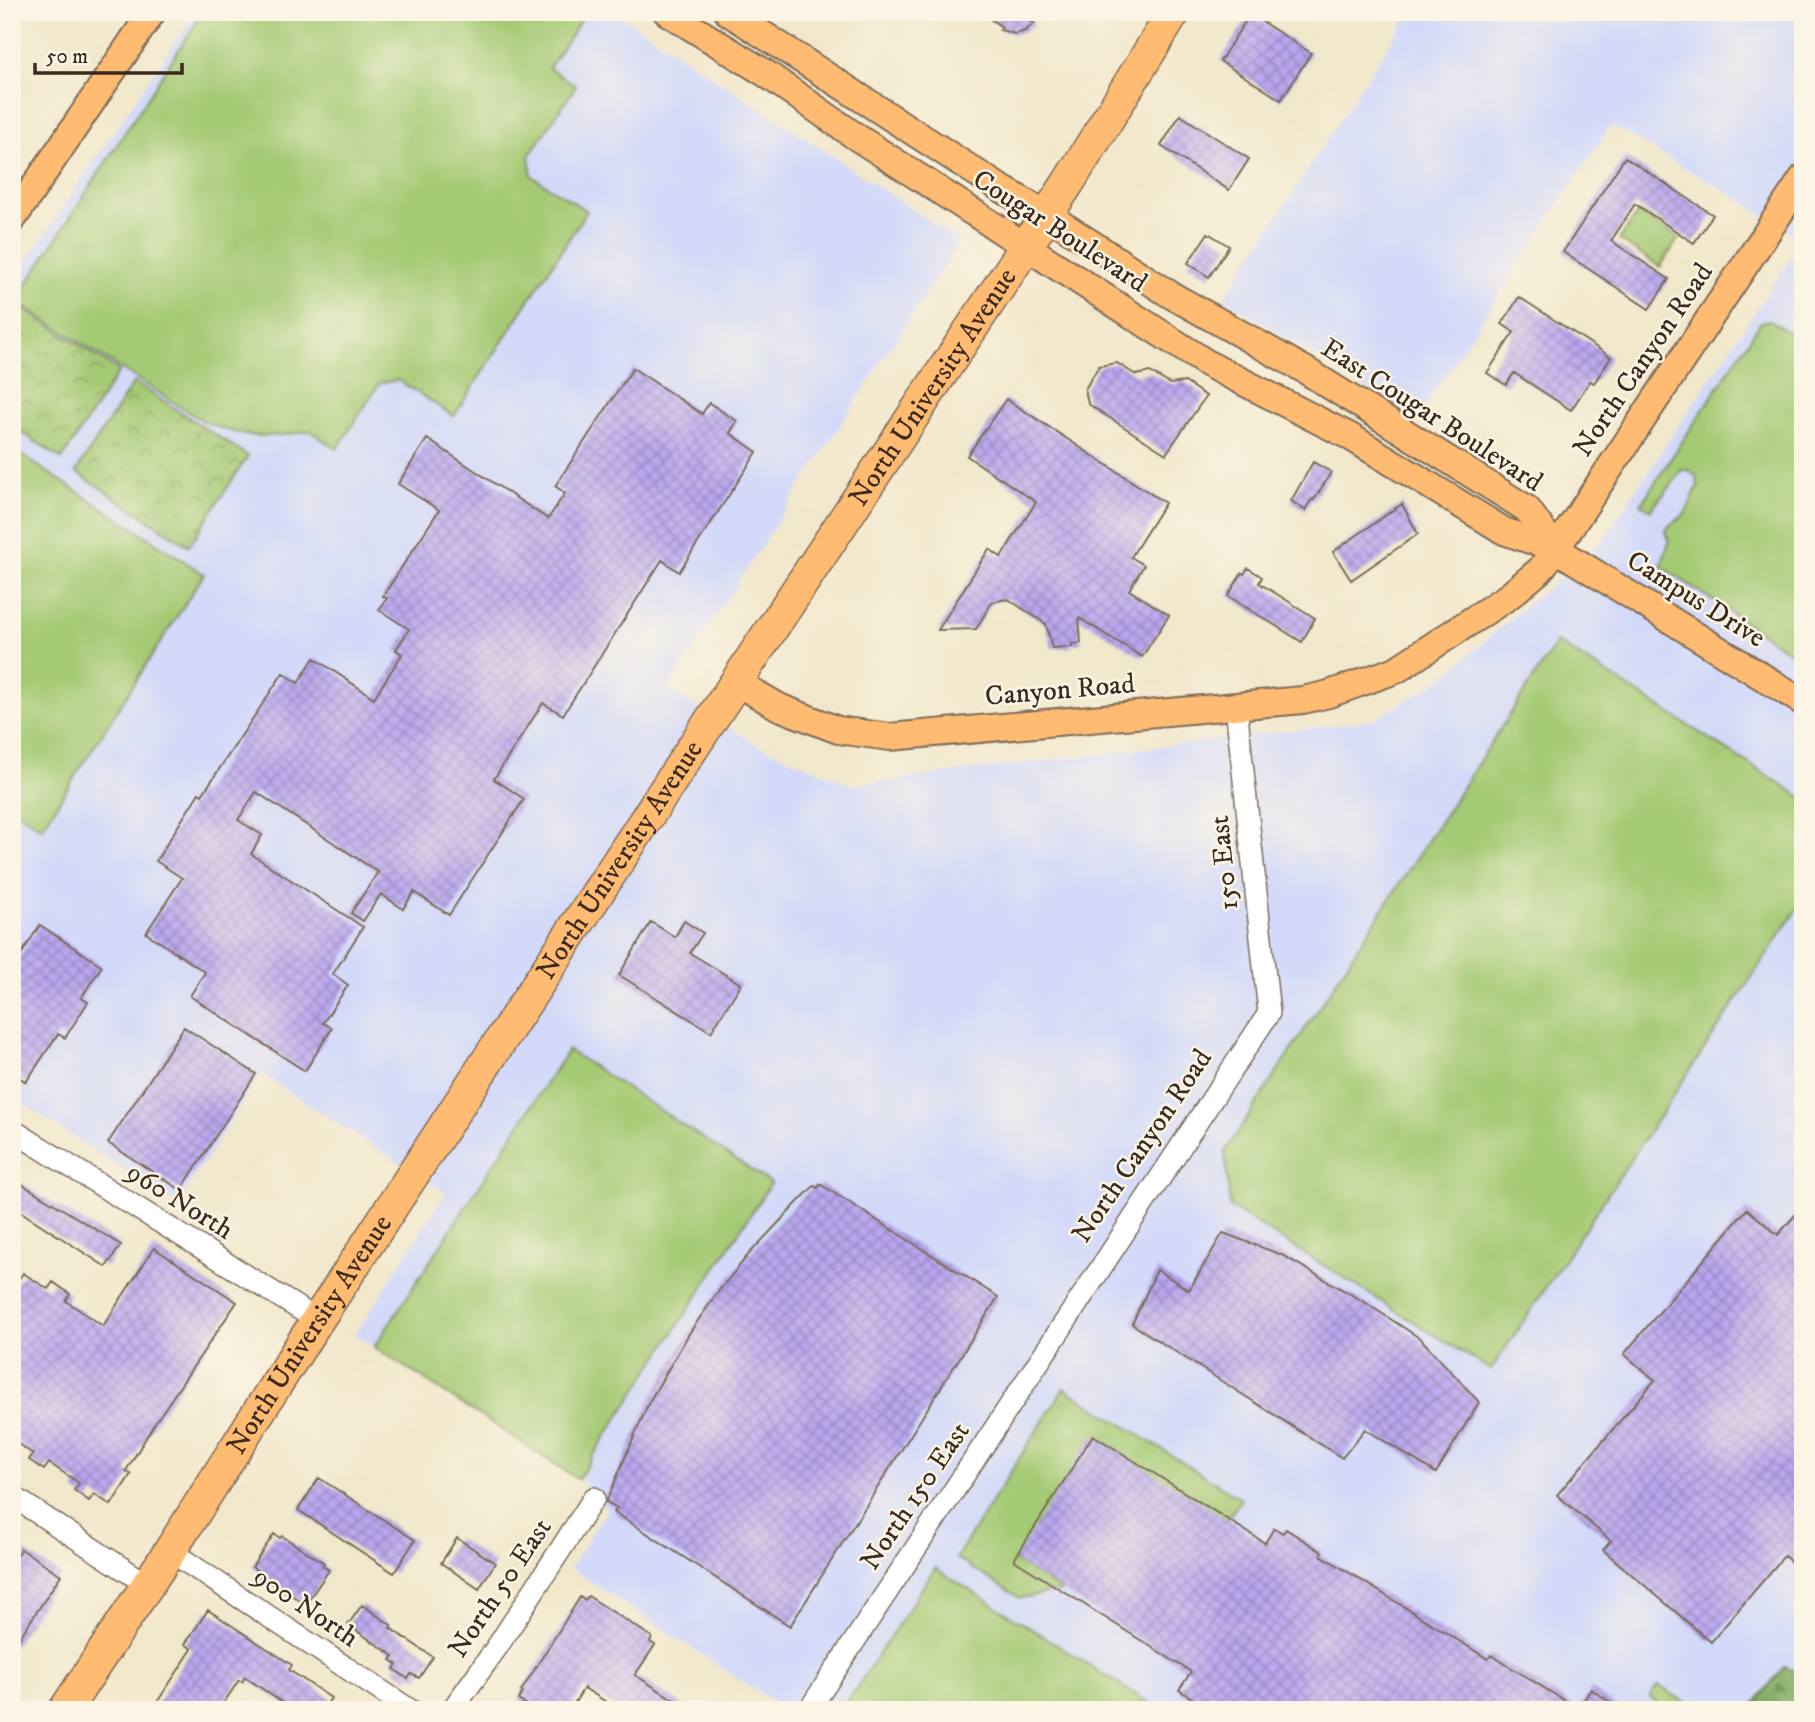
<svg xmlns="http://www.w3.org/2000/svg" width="1815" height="1722" font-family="'IM FELL DW Pica',serif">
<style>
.built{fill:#d2d9f9}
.green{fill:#a5ca74;stroke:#707a49;stroke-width:2}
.forest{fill:url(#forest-firs);stroke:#606c42;stroke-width:2}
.park{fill:url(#park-crowns);stroke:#707a49;stroke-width:2}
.building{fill:url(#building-cross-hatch)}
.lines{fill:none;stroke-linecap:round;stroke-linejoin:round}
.minor-casing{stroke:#7b6c5b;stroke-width:24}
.major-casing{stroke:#7b6c5b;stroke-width:30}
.highway-casing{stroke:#7b6c5b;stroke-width:35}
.minor{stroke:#fff;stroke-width:21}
.major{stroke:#ffbb71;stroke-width:26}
.highway{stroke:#ffbb71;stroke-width:32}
.labels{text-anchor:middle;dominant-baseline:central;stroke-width:5;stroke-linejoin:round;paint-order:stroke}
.street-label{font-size:28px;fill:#3b2a1e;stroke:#fcf5e5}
</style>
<defs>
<pattern id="forest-firs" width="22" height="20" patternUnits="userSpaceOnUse" patternTransform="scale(1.75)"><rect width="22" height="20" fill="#84ae66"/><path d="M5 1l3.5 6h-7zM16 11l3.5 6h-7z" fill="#6d8e53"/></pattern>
<pattern id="park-crowns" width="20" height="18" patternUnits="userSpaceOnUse" patternTransform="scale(1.75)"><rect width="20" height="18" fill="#a5ca74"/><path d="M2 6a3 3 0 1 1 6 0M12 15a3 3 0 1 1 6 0" fill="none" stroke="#88a45f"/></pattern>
<pattern id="building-cross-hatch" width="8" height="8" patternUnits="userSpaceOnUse" patternTransform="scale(1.75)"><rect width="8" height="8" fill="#b9a7ef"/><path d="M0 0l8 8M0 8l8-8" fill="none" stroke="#9888c1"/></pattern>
</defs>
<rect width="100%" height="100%" fill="#fcf5e5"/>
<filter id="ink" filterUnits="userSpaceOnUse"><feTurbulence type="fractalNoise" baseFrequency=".0143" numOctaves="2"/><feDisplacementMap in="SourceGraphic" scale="14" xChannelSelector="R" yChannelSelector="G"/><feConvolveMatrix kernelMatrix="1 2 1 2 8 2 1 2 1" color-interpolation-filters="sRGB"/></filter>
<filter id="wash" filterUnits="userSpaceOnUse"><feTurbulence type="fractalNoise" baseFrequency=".00686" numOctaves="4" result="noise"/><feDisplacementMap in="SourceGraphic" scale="28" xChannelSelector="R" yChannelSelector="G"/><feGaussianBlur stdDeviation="1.57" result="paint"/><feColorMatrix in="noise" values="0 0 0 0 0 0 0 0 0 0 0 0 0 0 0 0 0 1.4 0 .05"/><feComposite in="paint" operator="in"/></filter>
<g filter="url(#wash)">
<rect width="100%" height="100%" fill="#f1e7cb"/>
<path class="built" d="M195,12h420l345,229 -291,447 86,56 97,41 522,-65 65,-39 163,-140 200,-300 -61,-41 -130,-75 -195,295 -192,-122 186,-286h393v1698h-1017l-216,-142 37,-58 -25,-29 -227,-146 91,-142 -185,-119 -84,130 -165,-107v-814z"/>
<path class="green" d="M203,12h377l4,3 -35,53 27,18 -47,70 3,20 55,35 -133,205 -56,-36 -18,3 -43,66 -27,-18c-44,8 -77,8 -117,-16l-177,-114z
M1638,212l41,26 -19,29 -41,-27z
M1770,320l33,22v319l-142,-95 8,-24 -3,-12c4,-8 12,-8 18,-15 7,-8 7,-19 14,-27l-1,-11 -8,-7h-8c-7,16 -20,25 -30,40l-10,-6 120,-182z
M12,449l192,125 -162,254 -30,-19z
M1557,642l246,156v102l-312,470 -261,-163 -5,-55z
M568,1050l203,133 -193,296 -204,-132z
M1064,1388l177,111 -14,21 -213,40 48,31 -42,7 -64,-40z
M935,1568l225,142h-318z
M1657,1686h2l34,21 1,3h-25l-18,-11 -1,-3z"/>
<path class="forest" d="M1784,1667l19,7v36h-53z"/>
<path class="park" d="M12,301l107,70 -57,88 -50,-33z
M134,382l114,74 -59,90 -113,-74z"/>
<g id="blocks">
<path class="building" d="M980,12h55l-5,9 4,2 -9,8 -10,3 -15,-4 2,-3z
M1250,14l61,39 -30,47 -61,-39z
M1180,115l69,44 -20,31 -68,-44z
M1625,157l88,58 -19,28 -59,-39 -24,37 58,38 -20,30 -86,-57z
M1208,233l21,13 -20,31 -21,-14z
M1519,297l92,60 -17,26 -4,-2 -19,29 -57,-37 -8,12 -19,-12 27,-41 -12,-8z
M1117,363l19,12 14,-3 20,12 15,-2 21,14 -40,58 -78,-50 -3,-15 14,-23z
M633,368l69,46 7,-11 28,18 -7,12 27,19 -78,120 -17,-12 -99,155 -20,-12 -49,76 30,20 -75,116 -35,-23 -11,17 -22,-15 -18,27 -12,-8 27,-41 -122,-80 -18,28 24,15 -11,19 112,73 -30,47 15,11 -25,38 9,5 -27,43 -115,-75 15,-24 -59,-39 36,-55 -26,-17 43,-68 3,2 81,-122 15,10 16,-25 60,40 28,-44 -6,-4 13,-21 -30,-19 8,-12 -4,-2 56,-86 -41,-26 29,-45 121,80 17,-26 -10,-7z
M1006,399l159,104 -34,54 13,8 -15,25 40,25 -27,42 -63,-39 2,25 -9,1v3l-20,1 -6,-24 -38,-25 -16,3 -16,27 -38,1 51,-81 12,8 35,-55 -69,-46z
M1313,462l18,10 -17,28 -2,-1 -7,11 -14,-9z
M1402,504l16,30 -67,46 -18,-28z
M1248,568l14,9 -3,6 56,35 -13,24 -74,-46 14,-23 2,1z
M684,921l19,12 -13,20 51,31 -30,48 -92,-57 32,-53 24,15z
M40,925l62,41 -21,32 7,4 -23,36 -7,-4 -32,48 -14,-10v-103z
M184,1027l72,47 -75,116 -73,-47z
M12,1178l109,67 -15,22 -94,-61z
M820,1184l178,113 -208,329 -176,-114 3,-4 -11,-6 43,-100 41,-70 27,-39 32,-39 49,-52 16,-16 4,2z
M1803,1206v366l-19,-16 -73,86 -108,-92 8,-9 -54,-46 98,-115 -31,-26 123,-145 31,26z
M1223,1233l59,22 84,48 55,36 58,63 -43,71 -71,-44 -23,29 -210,-134 25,-54 32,20z
M154,1248l83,54 -84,124 -27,45 5,3 -20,31 -17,-11 -5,7 -15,-11 5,-7 -30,-20 -5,7 -15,-10 4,-6 -21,-14v-151l11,-16 25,16 5,-7 17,12 -4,7 37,25z
M1093,1435l172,108 9,-15 9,5 3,-4 36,23 -1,3 167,104 3,-4 87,54 13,-20 30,21h-410l-32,-20 12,-18 -177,-112z
M319,1478l96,62 -21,33 -96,-63z
M274,1534l6,4 2,-2 42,27 -1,3 6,4 -23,34 -49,-29 2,-3 -7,-5z
M457,1538l38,25 -16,26 -38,-26z
M21,1549l40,26 -49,74v-87z
M588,1596l64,41 -2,5 5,3 -20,30 55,35h-71l-35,-22 -14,22h-49l4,-6 -7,-4 5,-8 -2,-1 59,-94 5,3z
M362,1605l29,20 -1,3 43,29 -14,21 -8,-4 -3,5 -14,-10 3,-5 -6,-4 3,-4 -46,-31z
M208,1610l84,55 -3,5 42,28 -8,12h-30l-48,-33 -3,5 -3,-2 -20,30h-67l40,-61 -7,-5z"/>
</g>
</g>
<g filter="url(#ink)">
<use href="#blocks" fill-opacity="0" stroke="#7b6c5b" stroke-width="2"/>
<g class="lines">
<defs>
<path id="minor" d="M12,1130l307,191
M12,1496l136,89
M170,1551l240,159
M452,1710l45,-63 97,-149
M809,1710l460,-697 -33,-307"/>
<path id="major" d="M667,12l98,61 90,63 353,228 141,72 155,95 52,18 247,153
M728,12l269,174 50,29 124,80 134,75 222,139 29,40
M12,220l140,-208
M736,682l43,25 59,23 52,7 413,-37 26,-6 67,-24 113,-74 31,-26 16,-21 247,-371"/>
<g id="highway">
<path id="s1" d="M65,1710l105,-159 135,-212 398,-607 365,-549 106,-171"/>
</g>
</defs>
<use href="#minor" class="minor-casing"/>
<use href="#major" class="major-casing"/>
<use href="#highway" class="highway-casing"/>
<use href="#minor" class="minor"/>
<use href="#major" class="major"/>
<use href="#highway" class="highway"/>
</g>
</g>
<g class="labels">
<g class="street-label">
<text transform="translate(1060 231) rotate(33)">Cougar Boulevard</text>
<text transform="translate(1643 360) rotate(-56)">North Canyon Road</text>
<text stroke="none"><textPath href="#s1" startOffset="1582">North University Avenue</textPath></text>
<text transform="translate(1432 415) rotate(33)">East Cougar Boulevard</text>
<text transform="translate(1696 599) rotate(32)">Campus Drive</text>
<text transform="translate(1060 690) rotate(-5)">Canyon Road</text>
<text stroke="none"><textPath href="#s1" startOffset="1015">North University Avenue</textPath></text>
<text transform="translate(1224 863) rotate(-96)">150 East</text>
<text transform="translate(1142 1146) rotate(-56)">North Canyon Road</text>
<text transform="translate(180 1201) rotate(32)">960 North</text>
<text stroke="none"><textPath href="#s1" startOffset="448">North University Avenue</textPath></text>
<text transform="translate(915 1496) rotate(-56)">North 150 East</text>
<text transform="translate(500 1588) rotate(-56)">North 50 East</text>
<text transform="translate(306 1607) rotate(34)">900 North</text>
</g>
</g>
<rect width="1815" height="1722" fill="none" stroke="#fcf5e5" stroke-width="42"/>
<path d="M35 63v10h147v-10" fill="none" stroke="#3b2a1e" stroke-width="3.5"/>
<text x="46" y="63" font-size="21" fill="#3b2a1e" stroke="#fcf5e5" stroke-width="5" paint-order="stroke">50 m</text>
</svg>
